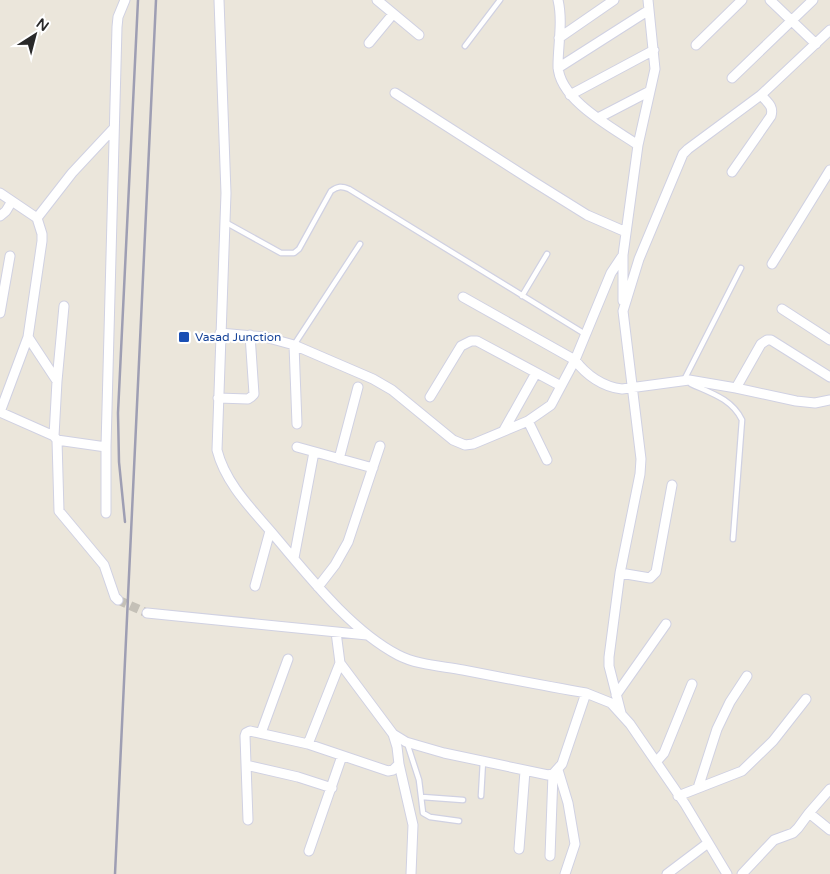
<svg xmlns="http://www.w3.org/2000/svg" width="830" height="874" font-family="'Varela Round',sans-serif">
<style>
.lines{fill:none;stroke-linecap:round;stroke-linejoin:round}
.minor-tunnel{stroke:#c4c0b7;stroke-width:9;stroke-dasharray:9 4.5;stroke-linecap:butt}
.service-casing{stroke:#d0d1e2;stroke-width:7}
.minor-casing{stroke:#d0d1e2;stroke-width:11}
.service{stroke:#fff;stroke-width:4.5}
.minor{stroke:#fff;stroke-width:9}
.rail{stroke:#9e9eb3;stroke-width:2.5}
.transit-dot{fill:#1a4fb4;stroke:#fff;stroke-width:2}
.labels{text-anchor:middle;dominant-baseline:central;stroke-width:4.5;stroke-linejoin:round;paint-order:stroke}
.transit-label{font-size:12px;fill:#164399;stroke:#fff;text-anchor:start}
</style>
<rect width="100%" height="100%" fill="#ebe6db"/>
<g class="lines">
<path class="minor-tunnel" d="M118,600l29,13"/>
<defs>
<path id="service" d="M465,46l35,-46
M225,222l56,31h13l5,-4 32,-58c7,-5 11,-5 18,-2l236,145
M522,296l25,-42
M294,345l66,-101
M684,380l57,-112
M691,384c20,9 41,15 51,36l-9,119
M407,743l12,37 4,33 7,4 29,4
M481,796l2,-35
M422,797l41,3"/>
<path id="minor" d="M219,0l7,193 -9,257c9,36 39,63 61,90 33,39 74,91 120,115 19,10 44,11 65,15 41,8 82,16 123,23l25,10 19,21 55,80 42,70
M377,0l42,35
M558,0c5,21 0,45 0,66 1,34 55,62 80,79
M770,0l46,44
M559,38l55,-38
M369,43l24,-29
M696,45l46,-45
M558,68l91,-58
M732,78l81,-78
M395,93l139,89 53,33 39,17
M570,95l84,-45
M598,118l52,-27
M732,172l39,-56c3,-10 -4,-14 -10,-21
M0,193l37,25 5,16v7l-14,96 29,44
M0,216l6,-5 6,-10
M37,218l35,-45 42,-45
M772,264l58,-94
M463,297l112,63c11,15 28,27 47,29l67,-9 47,8 60,13 19,2 15,-3
M623,301v-46l15,-110 17,-76 -7,-69
M782,309l48,31
M0,313l10,-57
M220,333l45,4 29,8 79,34 19,11 61,50 12,5 8,-1 55,-23 23,-16 24,-45 36,-87 12,-18
M294,345l3,79
M736,388l25,-44 6,-4h4l59,37
M430,397l31,-51 10,-5h6l84,45
M218,398l30,1 3,-2 3,-3 -4,-59
M0,412l54,24 3,4 2,71 45,54 11,32 3,3
M0,412l28,-75
M528,421l19,39
M504,430l32,-57
M54,436l3,-55 7,-75
M57,440l49,7
M297,447l76,21
M339,459l19,-72
M106,513v-66l11,-420 1,-10 7,-17
M294,558l20,-106
M620,573l30,5 6,-6 16,-87
M255,586l15,-55
M318,587l17,-22 13,-23 32,-96
M147,613l220,22
M336,632l4,31 53,71 4,13 2,17 14,61 -2,49
M616,695l50,-71
M621,713l-12,-47v-9l11,-84 20,-99 1,-15 -18,-148 16,-52 44,-105 5,-5 73,-54 69,-65
M261,733l27,-74
M393,734l13,8 38,11 104,22 5,-1 9,-10 24,-71
M308,744l32,-81
M656,762l8,-9 28,-69
M246,765l52,12 34,11
M558,770l10,33 7,41 -10,30
M698,788l19,-59 13,-27 17,-26
M678,796l64,-25 31,-30 33,-42
M809,813l21,17
M248,820l-3,-84 1,-3 4,-2 58,13 80,27 5,-1 6,-6
M519,849l6,-78
M309,851l33,-95
M550,856l3,-82
M667,874l41,-31
M742,874l32,-34 19,-7 5,-5 11,-15 21,-24"/>
</defs>
<use href="#service" class="service-casing"/>
<use href="#minor" class="minor-casing"/>
<use href="#service" class="service"/>
<use href="#minor" class="minor"/>
<path class="rail" d="M125,522l-6,-60 -1,-49 20,-413
M115,874l41,-874"/>
</g>
<rect class="transit-dot" x="178" y="331" width="12" height="12" rx="2.5"/>
<g class="labels">
<g class="transit-label">
<text x="195" y="337">Vasad Junction</text>
</g>
</g>
<g transform="translate(35 35) rotate(36)" stroke="#ffffff" stroke-width="4" paint-order="stroke">
<path d="M0-4L9 19L0 12L-9 19Z" fill="#292929"/>
<text y="-8" font-size="14" font-weight="bold" text-anchor="middle" fill="#292929">N</text>
</g>
</svg>
